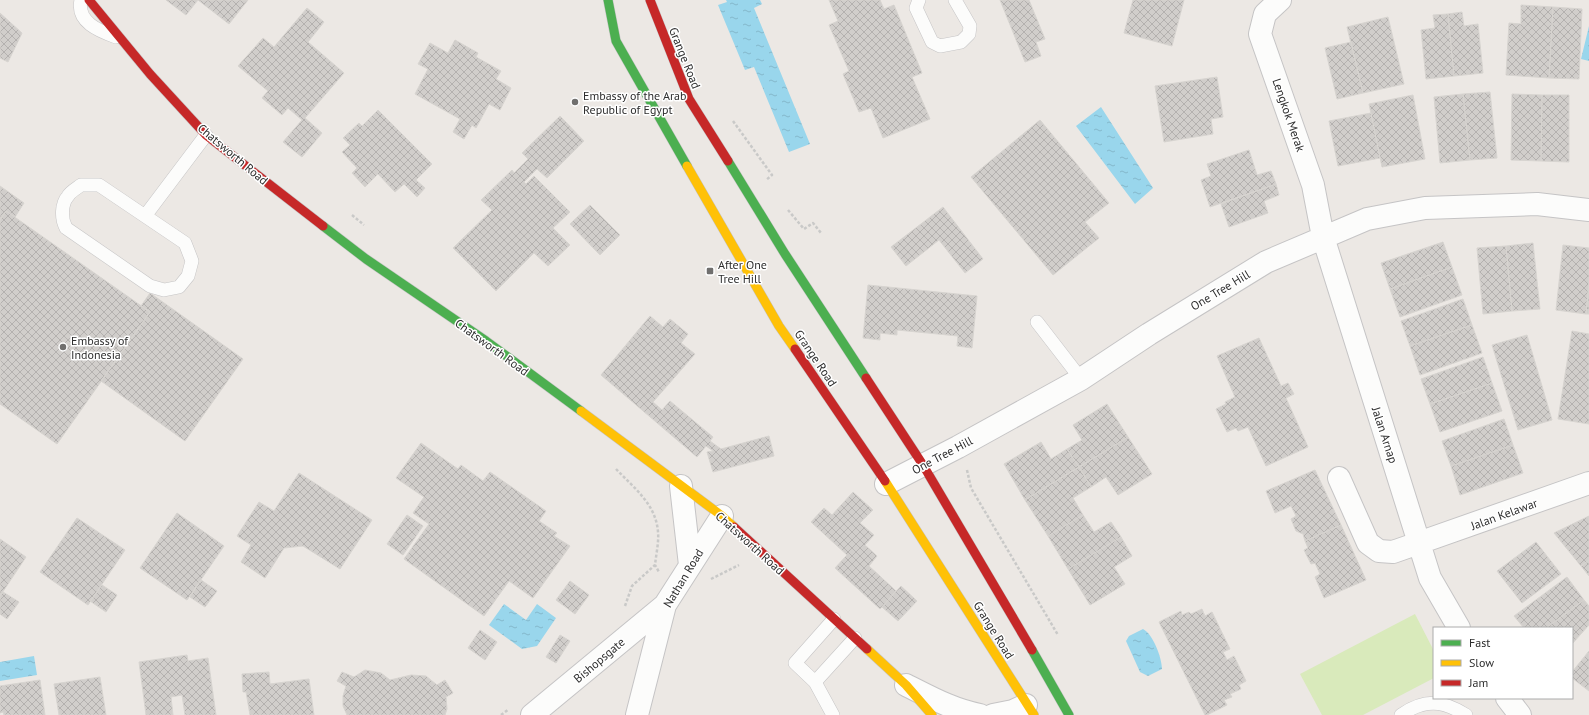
<svg xmlns="http://www.w3.org/2000/svg" width="1589" height="715" font-family="'PT Sans',sans-serif">
<style>
.pitch{fill:#d9eabb}
.water{fill:url(#water-ripples)}
.building{fill:url(#building-cross-hatch);stroke:#d7d4d0}
.lines{fill:none;stroke-linecap:round;stroke-linejoin:round}
.lane-casing{stroke:#c5c4c5;stroke-width:14}
.street-casing{stroke:#c5c4c5;stroke-width:24}
.fast-casing{stroke:#c5c4c5;stroke-width:10}
.slow-casing{stroke:#c5c4c5;stroke-width:10}
.jam-casing{stroke:#c5c4c5;stroke-width:10}
.path{stroke:#c9c9c8;stroke-width:2.5;stroke-dasharray:3 2;stroke-linecap:butt}
.lane{stroke:#fcfcfb;stroke-width:13}
.street{stroke:#fcfcfb;stroke-width:22}
.fast{stroke:#4caf50;stroke-width:9}
.slow{stroke:#ffc107;stroke-width:9}
.jam{stroke:#c62828;stroke-width:9}
.poi-dot{fill:#706f6e;stroke:#fff;stroke-width:1.5}
.labels{text-anchor:middle;dominant-baseline:central;stroke-width:3;stroke-linejoin:round;paint-order:stroke}
.street-label{font-size:12px;fill:#2e2e2e;stroke:#fff}
.poi-label{font-size:12px;fill:#2e2e2e;stroke:#fff;text-anchor:start}
</style>
<defs>
<pattern id="water-ripples" width="26" height="14" patternUnits="userSpaceOnUse"><rect width="26" height="14" fill="#99d6ec"/><path d="M2 4q2-2 4 0t4 0M15 11q2-2 4 0t4 0" fill="none" stroke="#84b8cb"/></pattern>
<pattern id="building-cross-hatch" width="8" height="8" patternUnits="userSpaceOnUse"><rect width="8" height="8" fill="#d1cecb"/><path d="M0 0l8 8M0 8l8-8" fill="none" stroke="#b4b1af"/></pattern>
</defs>
<rect width="100%" height="100%" fill="#ece8e4"/>
<path class="pitch" d="M1415,614l19,37v27l-71,37h-41l-22,-41z"/>
<path class="water" d="M726,0h34l2,4 -8,4 56,136 -21,8 -35,-85 -9,3 -27,-65 9,-3z
M1589,26v35l-8,-2z
M1101,107l52,81 -18,16 -59,-78z
M504,604l22,16 11,-16 19,14 -19,28 -15,3 -33,-24z
M1143,629c10,5 19,29 19,40l-14,7 -8,-4 -14,-31 3,-5z
M34,656l3,19 -37,6v-19z"/>
<path class="building" d="M166,0h82l-19,24 -31,-24 -12,15z
M829,0h51l4,9 10,-4 28,68 -10,4 18,42 -47,19 -12,-30 -12,4 -16,-38 6,-3 -20,-46 9,-4z
M1000,0h29l16,39 -9,3 5,14 -16,6z
M1133,0h51l-12,46 -48,-13z
M1521,5l32,2 -4,71 -43,-3 3,-52 12,1z
M1553,7l29,2 -3,70 -30,-1z
M307,8l17,14 -16,20 36,31 -39,45 17,15 -20,24 -19,-15 19,-22 -14,-12 -6,7 -20,-17 6,-7 -30,-25 25,-28 11,9z
M1462,12l2,14 14,-2 5,49 -29,3 -6,-62z
M0,13l22,20 -14,29 -8,-4z
M1448,14l6,62 -28,3 -5,-49 14,-2 -2,-13z
M1388,17l16,67 -41,9 -16,-66z
M455,40l23,13 -2,4 25,14 -5,8 15,9 -11,22 -11,-6 -13,24 -4,-3 -8,14 -11,-7 7,-13 -45,-25 13,-25 -10,-5 12,-21 18,10z
M1351,42l12,51 -26,6 -12,-51z
M1217,77l6,40 -12,2 2,15 -49,8 -9,-56z
M1490,92l7,66 -27,2 -7,-66z
M1463,94l7,66 -30,3 -6,-66z
M1512,94l30,1 -1,66 -30,-1z
M1413,95l12,64 -43,8 -13,-63z
M1542,95h27v67l-28,-1z
M378,110l54,54 -16,16 9,8 -8,9 -13,-13 -9,8 -17,-18 -13,13 -13,-14 5,-5 -15,-16 8,-7 -7,-7 16,-15 3,3z
M1371,113l9,45 -42,8 -9,-45z
M560,116l24,25 -37,37 -10,-9 -13,13 2,2 8,-8 36,36 -17,16 17,17 -22,21 -14,-13 -38,38 -43,-43 39,-38 -11,-10 31,-30 2,3 14,-14 -6,-6z
M1040,120l69,83 -24,19 14,16 -46,37 -82,-98z
M1249,150l8,25 14,-4 5,13 -66,23 -9,-27 10,-4 -4,-12z
M1276,184l3,11 -15,6 4,12 -39,14 -8,-23z
M0,186l24,17 -9,14 -9,-6 -6,9z
M590,205l30,30 -20,20 -30,-31z
M943,207l40,52 -18,14 -26,-33 -33,26 -15,-19z
M6,211l144,101 -93,132 -57,-40v-184z
M1443,242l9,25 -62,22 -9,-26z
M1533,243l7,66 -28,2 -6,-65z
M1563,245l26,3v35l-3,31 -30,-4z
M1506,246l6,65 -29,3 -6,-66z
M1452,267l10,28 -62,22 -10,-28z
M1589,283v31h-3z
M868,285l109,11 -5,52 -15,-2 1,-10 -61,-6v5l-17,-2v7l-17,-2z
M150,293l93,66 -58,82 -84,-60 49,-69 -9,-6z
M1463,299l9,26 -62,21 -9,-25z
M650,316l13,11 7,-8 18,15 -7,9 14,11 -42,48 9,8 8,-9 43,36 -3,4 11,8 48,-13 5,20 -61,16 -6,-20 6,-1 -7,-5 -9,11 -96,-82z
M1472,325l10,28 -62,22 -10,-29z
M1572,331l17,3v90l-31,-5z
M1527,335l25,85 -34,10 -26,-85z
M1259,338l22,48 7,-3 6,11 -8,4 22,49 -42,19 -18,-39 -10,4 -2,-3 -9,4 -11,-23 10,-5 -1,-2 10,-5 -18,-41z
M1483,357l9,26 -62,21 -9,-25z
M1492,383l10,28 -62,21 -10,-28z
M1107,404l21,33 -49,30 -12,-18 15,-9 -9,-15z
M1504,419l9,26 -62,21 -9,-25z
M1128,437l24,37 -34,21 -12,-18 -15,10 -12,-20z
M1041,442l10,17 16,-10 12,18 -54,33 -21,-36z
M421,443l37,26 3,-4 22,16 7,-9 56,39 -7,10 18,12 -3,3 16,10 -37,52 -24,-17 -25,35 -80,-57 25,-35 -16,-11 11,-16 -28,-19z
M1513,445l10,28 -63,22 -9,-29z
M1079,467l12,20 -18,11 10,17 -35,21 -23,-36z
M1315,470l26,55 -36,16 -2,-7 -7,-3 -5,-12 5,-3 -5,-10 -16,7 -9,-22z
M299,473l73,47 -32,49 -37,-23 -19,2 -19,30 -24,-16 10,-17 -14,-9 22,-34 15,9z
M853,492l20,18 -13,13 14,12 -9,10 12,11 -8,10 27,25 -16,18 -45,-41 12,-13 -36,-33 13,-14 8,7z
M177,513l47,33 -37,54 -47,-32z
M407,515l16,11 -20,29 -16,-11z
M1083,515l11,17 17,-10 10,15 -53,32 -20,-33z
M1589,516v44l-8,6 -27,-33z
M77,518l48,32 -37,55 -48,-33z
M1341,525l25,55 -42,18 -9,-21 5,-3 -5,-11 -4,1 -7,-14 4,-2 -3,-7z
M1121,537l11,19 -18,11 11,17 -35,21 -22,-36z
M0,539l26,18 -26,39z
M1536,542l25,32 -39,29 -25,-32z
M1589,560v16l-8,-10z
M1567,577l17,23 -38,28h-22l-10,-12z
M201,580l16,11 -12,16 -15,-10z
M570,581l19,14 -14,19 -19,-14z
M102,585l15,10 -11,17 -16,-11z
M901,586l16,15 -19,20 -16,-14z
M3,592l16,10 -12,17 -7,-5v-18z
M1584,600l5,6v19l-17,19v-16h-26z
M1202,609l3,7 7,-4 18,37 -7,3 4,8 7,-4 12,25 -7,4 2,4 -11,5 2,3 -8,3 3,5 -20,10h-2l-46,-93 22,-11 1,4 7,-3 2,2z
M480,630l17,12 -12,18 -17,-12z
M560,635l10,6 -14,22 -10,-6z
M1589,651v40l-17,-13v-6z
M187,655l1,6 20,-3 8,57h-31l-3,-20 -11,2 2,18h-27l-7,-53z
M365,670l16,3 9,7 21,-5 15,1 11,9 8,-5 8,13 -7,4 1,12 -2,6h-98l-4,-9v-10l3,-10 -9,-5 5,-9 12,5z
M269,672l1,12 39,-5 5,36h-64l-4,-23h-3l-1,-18z
M100,677l6,38h-47l-5,-31z
M40,680l5,35h-41l-1,-3 -3,1v-27z"/>
<g class="lines">
<defs>
<path id="lane" d="M81,0c-5,22 18,31 35,37
M919,0l-3,8 16,34 8,4 21,-4 8,-8 1,-8 -15,-26
M81,185h18l86,58 7,18 -4,15 -9,11 -15,3 -14,-4 -84,-58c-5,-9 -5,-24 2,-32 2,-4 9,-8 13,-11z
M145,216l61,-81
M1037,322l44,57
M815,682l40,-44
M833,715l-18,-33 -20,-19 39,-44
M1401,715c23,-16 42,-15 65,0"/>
<path id="street" d="M1280,0l-15,14 -5,20 53,151 10,52 107,341 29,50
M1339,478l29,65 11,8 14,1 196,-69
M886,484l72,-37 123,-68 68,-45 117,-72 101,-43 58,-11 112,-4 52,6
M681,486l9,79
M906,685c24,12 47,25 74,30
M1507,698l13,17
M532,715l133,-110
M637,715l28,-110 57,-89
M993,715l20,-4 13,-6"/>
<path id="fast" d="M608,0l8,41 71,125
M728,161l57,93 81,124
M323,226l43,33 120,82 95,70
M1032,650l37,65"/>
<path id="slow" d="M687,166l92,160 16,23
M581,411l141,105 12,11
M885,481l149,234
M867,649l39,36 26,30"/>
<path id="jam" d="M89,0l61,74 56,61 117,91
M650,0l39,99 39,62
M795,349l90,132
M866,378l57,87 109,185
M734,527l133,122"/>
</defs>
<use href="#lane" class="lane-casing"/>
<use href="#street" class="street-casing"/>
<use href="#fast" class="fast-casing"/>
<use href="#slow" class="slow-casing"/>
<use href="#jam" class="jam-casing"/>
<path class="path" d="M733,121l39,54 -6,5
M788,210l16,19 9,-6 8,10
M352,215l12,10
M616,469c18,19 40,35 42,63 1,10 -2,23 -3,33l4,7
M967,470l4,18 87,147
M711,579l28,-14
M625,606l7,-20 23,-21
M501,715l8,-6"/>
<use href="#lane" class="lane"/>
<use href="#street" class="street"/>
<use href="#fast" class="fast"/>
<use href="#slow" class="slow"/>
<use href="#jam" class="jam"/>
</g>
<g class="poi-dot">
<circle cx="575" cy="102" r="4"/>
<rect x="706" y="267" width="8" height="8" rx="2"/>
<circle cx="63" cy="347" r="4"/>
</g>
<g class="labels">
<g class="street-label">
<text transform="translate(685 58) rotate(68)">Grange Road</text>
<text transform="translate(1289 115) rotate(71)">Lengkok Merak</text>
<text transform="translate(233 154) rotate(40)">Chatsworth Road</text>
<text transform="translate(1220 290) rotate(-31)">One Tree Hill</text>
<text transform="translate(492 347) rotate(36)">Chatsworth Road</text>
<text transform="translate(816 358) rotate(56)">Grange Road</text>
<text transform="translate(1385 435) rotate(72)">Jalan Arnap</text>
<text transform="translate(942 455) rotate(-28)">One Tree Hill</text>
<text transform="translate(1504 514) rotate(-20)">Jalan Kelawar</text>
<text transform="translate(750 543) rotate(42)">Chatsworth Road</text>
<text transform="translate(683 578) rotate(-59)">Nathan Road</text>
<text transform="translate(994 630) rotate(58)">Grange Road</text>
<text transform="translate(599 660) rotate(-40)">Bishopsgate</text>
</g>
<g class="poi-label">
<text x="583" y="95">Embassy of the Arab<tspan x="583" dy="14">Republic of Egypt</tspan></text>
<text x="718" y="264">After One<tspan x="718" dy="14">Tree Hill</tspan></text>
<text x="71" y="340">Embassy of<tspan x="71" dy="14">Indonesia</tspan></text>
</g>
</g>
<rect x="1433" y="627" width="140" height="72" fill="#ffffff" stroke="#ababab"/>
<rect x="1441" y="640" width="20" height="6" fill="#4caf50" stroke="#ababab"/>
<text x="1469" y="647" font-size="12" fill="#2e2e2e">Fast</text>
<rect x="1441" y="660" width="20" height="6" fill="#ffc107" stroke="#ababab"/>
<text x="1469" y="667" font-size="12" fill="#2e2e2e">Slow</text>
<rect x="1441" y="680" width="20" height="6" fill="#c62828" stroke="#ababab"/>
<text x="1469" y="687" font-size="12" fill="#2e2e2e">Jam</text>
</svg>
